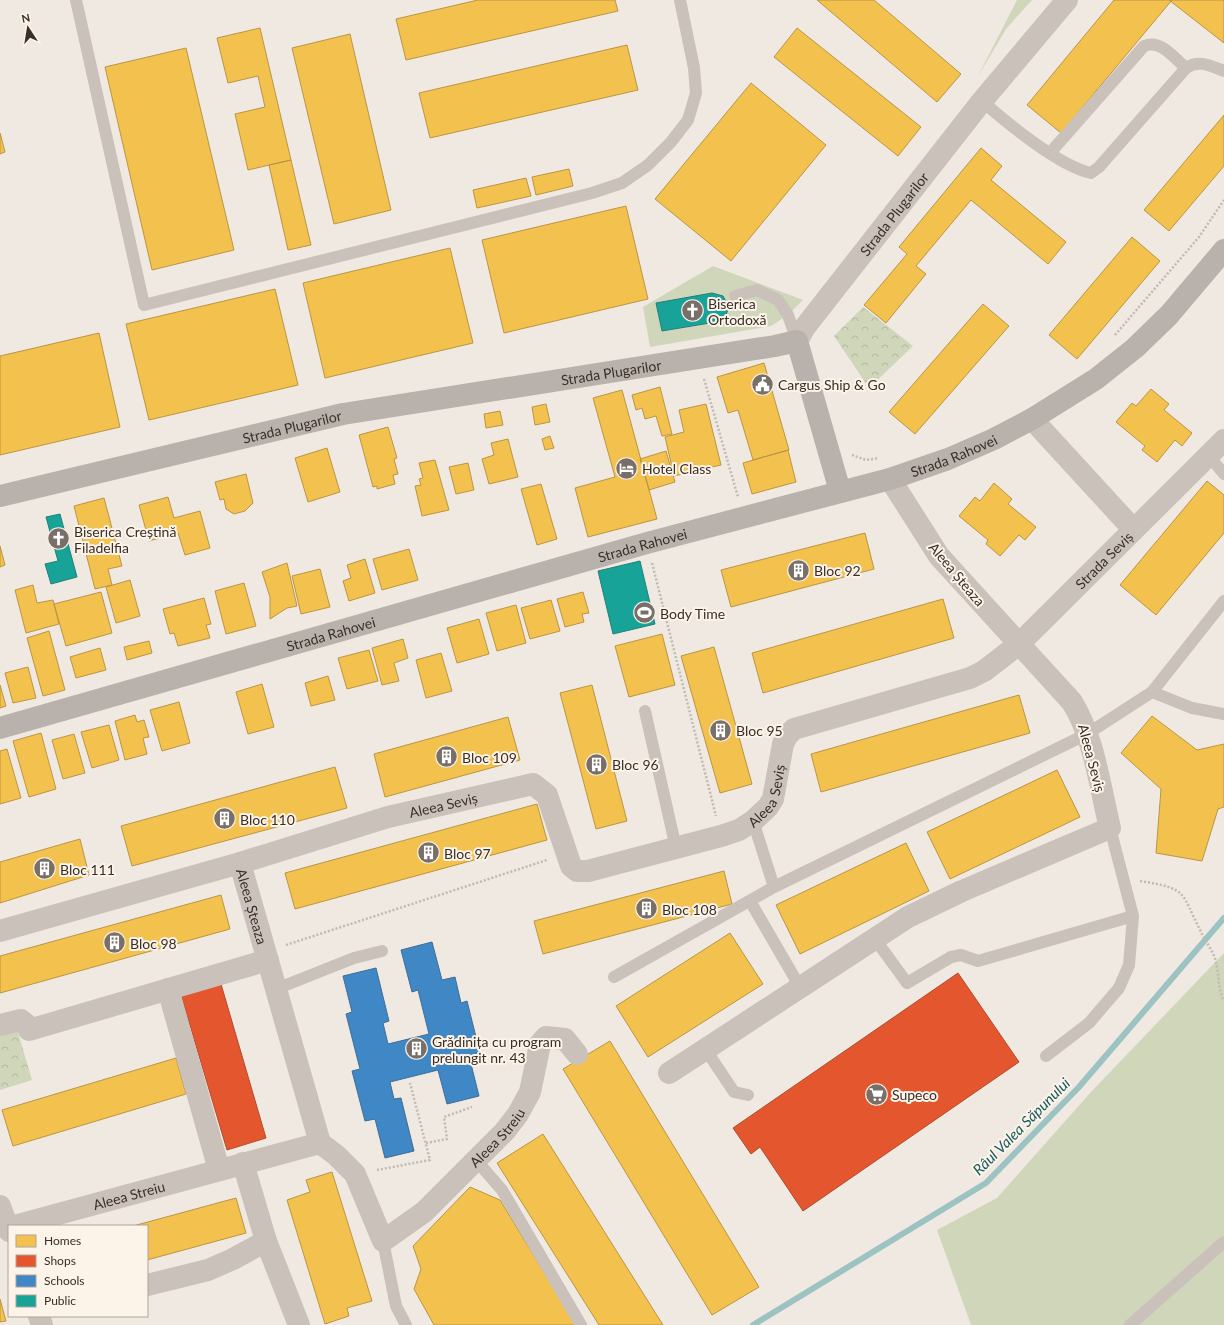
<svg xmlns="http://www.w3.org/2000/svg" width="1224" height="1325" font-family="Lato,sans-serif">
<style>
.grass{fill:#d0d6ba}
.park{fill:url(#park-crowns)}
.homes{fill:#f2c14e;stroke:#bb9543}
.shops{fill:#e4572e;stroke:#b14b2c}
.schools{fill:#3f88c5;stroke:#3e6d96}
.public{fill:#17a398;stroke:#228076}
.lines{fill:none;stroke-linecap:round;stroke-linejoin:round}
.stream{stroke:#9cc2c2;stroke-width:6}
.path{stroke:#c1b9b3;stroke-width:2.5;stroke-dasharray:2 2;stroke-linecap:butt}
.lane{stroke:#c9c1ba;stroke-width:12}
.street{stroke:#c9c1ba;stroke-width:22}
.secondary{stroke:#b9b1ab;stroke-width:22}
.labels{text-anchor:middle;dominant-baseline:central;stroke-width:4;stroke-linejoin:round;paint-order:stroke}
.street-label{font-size:14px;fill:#3a2e28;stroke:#fcf3e9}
.poi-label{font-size:14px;fill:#3a2e28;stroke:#fcf3e9;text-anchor:start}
.water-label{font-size:15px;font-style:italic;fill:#185b60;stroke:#fcf3e9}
</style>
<defs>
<pattern id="park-crowns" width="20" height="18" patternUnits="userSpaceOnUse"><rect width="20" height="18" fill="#d0d6ba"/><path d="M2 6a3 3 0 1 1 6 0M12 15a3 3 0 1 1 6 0" fill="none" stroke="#b3b8a0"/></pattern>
</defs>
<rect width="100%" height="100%" fill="#efe9e2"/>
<path class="grass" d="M1017,0h15l-26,29 -29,49z
M713,266l90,34 -15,15 -17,11 -121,21 -7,-40z
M1224,953v372h-253l-34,-95 60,-32 94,-106z"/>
<path class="park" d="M863,307l50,39 -44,42 -35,-52z
M16,1026l16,54 -32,10v-59z"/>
<path class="homes" d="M478,0h137l3,11 -212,49 -10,-41z
M817,0h57l87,74 -24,28z
M1114,0h58l-111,133 -34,-28z
M1169,0h55v43z
M260,28l31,132 -43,10 -13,-56 30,-7 -7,-31 -30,7 -11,-45z
M797,28l124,99 -23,29 -124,-99z
M350,34l41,176 -57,14 -42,-176z
M627,45l11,45 -208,48 -11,-45z
M186,48l48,202 -82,20 -47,-203z
M751,83l75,62 -95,116 -76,-62z
M1224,115v51l-55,65 -25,-21z
M0,133l5,19 -5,2z
M981,148l21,18 -11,14 75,62 -18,22 -77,-64 -55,66 10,8 -40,49 -22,-18 43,-51 -8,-7z
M291,160l20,85 -23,5 -19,-85z
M569,169l4,17 -37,9 -4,-18z
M526,178l5,18 -54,12 -4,-18z
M626,206l22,93 -144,34 -22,-93z
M1132,237l28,24 -83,98 -28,-24z
M450,248l23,95 -148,35 -22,-95z
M275,289l23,96 -149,35 -23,-96z
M983,304l26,22 -94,108 -26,-22z
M99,333l21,94 -120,28v-99z
M764,363l25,87 -36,10 -15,-50 -10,3 -11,-36z
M660,387l12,47 -10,2 -6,-20 -11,3 -3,-11 -6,2 -4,-15z
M1151,389l18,15 -5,6 28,23 -10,13 -7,-6 -18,22 -15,-12 3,-4 -29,-24 16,-19 4,3z
M622,390l35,129 -69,18 -13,-49 40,-11 -22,-79z
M546,404l4,18 -15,3 -3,-18z
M706,404l15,61 -47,11 -9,-39 19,-5 -5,-22z
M500,411l3,14 -17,3 -2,-14z
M388,427l9,31 -3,1 4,15 -5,1 2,9 -18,5v-3l-4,1 -14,-52z
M550,436l4,12 -9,2 -3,-11z
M508,439l10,38 -29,7 -7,-25 12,-4 -3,-12z
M327,448l13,44 -32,10 -13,-44z
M788,450l8,32 -44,12 -9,-31z
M666,451l9,31 -26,8 -9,-31z
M435,460l14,50 -27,6 -7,-30 6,-1 -2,-6 4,-1 -4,-15z
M468,463l6,27 -18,4 -7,-27z
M246,474l7,29 -8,8 -11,3 -8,-5 -2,-10 -4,1 -5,-18z
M1207,481l17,14v38l-68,82 -36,-30z
M994,483l18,16 -4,5 28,23 -11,13 -6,-5 -19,21 -14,-12 2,-4 -29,-24 16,-19 5,4z
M541,484l16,55 -20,6 -16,-56z
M168,497l6,21 26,-7 10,37 -25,7 -7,-22 -29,8 -10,-36z
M104,498l18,68 -14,3 4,16 -17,4 -21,-83z
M865,533l9,36 -143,38 -10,-37z
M0,546l5,19 -5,2z
M409,549l9,31 -36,10 -9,-31z
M365,559l10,34 -26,8 -6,-20 8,-3 -4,-13z
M287,563l10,43 -10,2 -17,11v-22l-8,-25z
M320,569l10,38 -29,7 -9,-38z
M130,580l10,36 -24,7 -10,-36z
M244,583l12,43 -30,8 -11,-43z
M33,585l4,18 16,-3 6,24 -33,9 -11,-43z
M101,592l11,41 -46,13 -12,-42z
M583,592l6,21 -7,1 2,8 -19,5 -8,-28z
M204,598l7,26 -5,1 4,13 -32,8 -4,-13 -4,1 -7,-25z
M943,599l11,39 -191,55 -11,-40z
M551,600l9,31 -30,8 -9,-31z
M516,605l10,38 -29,8 -11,-38z
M479,619l10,35 -32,9 -10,-35z
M49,631l16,59 -22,6 -16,-58z
M662,634l13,51 -46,12 -14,-51z
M403,639l5,19 -14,5 5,18 -17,4 -10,-37z
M149,641l3,12 -25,7 -3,-13z
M714,647l38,137 -32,9 -39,-137z
M100,648l6,22 -30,8 -6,-21z
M369,650l9,31 -31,8 -9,-31z
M441,653l11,38 -26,7 -10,-38z
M28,667l8,31 -23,5 -8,-30z
M328,676l7,24 -24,6 -6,-23z
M262,684l12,43 -26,7 -12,-42z
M0,685l6,21 -6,2z
M592,685l35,136 -31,8 -36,-136z
M1019,695l11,38 -209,59 -10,-38z
M179,702l11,41 -28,8 -12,-41z
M135,715l2,7 7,-2 5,17 -6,1 4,16 -22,6 -10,-39z
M1152,716l45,34 27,-6v63l-6,2 -16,52 -46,-8 5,-64 -40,-36z
M508,717l12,43 -135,37 -11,-43z
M109,725l10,35 -27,8 -11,-36z
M41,733l15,56 -27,8 -16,-56z
M74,734l11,39 -22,6 -11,-39z
M7,749l14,49 -21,6v-53z
M335,767l12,41 -215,58 -11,-40z
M1057,770l23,47 -130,62 -23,-47z
M537,804l10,36 -252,69 -10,-36z
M80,839l9,36 -89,28v-41z
M906,843l23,48 -129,63 -24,-49z
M724,871l8,33 -189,50 -9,-33z
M221,895l9,34 -230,64v-37z
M730,933l33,51 -115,73 -32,-51z
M610,1041l149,246 -47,28 -149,-246z
M176,1058l10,36 -173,52 -11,-36z
M543,1134l120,191h-64l-102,-162z
M332,1172l40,129 -25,7 2,8 -24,8 -38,-124 23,-8 -4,-12z
M470,1187l30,13 76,125h-142l-20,-36 7,-20 -8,-23z
M236,1198l10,35 -99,27v-34h-14z
M0,1299l6,22 -6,1z"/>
<path class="shops" d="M958,973l61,89 -216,149 -43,-64 -9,7 -18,-26z
M221,984l45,154 -39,12 -46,-155z"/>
<path class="schools" d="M432,942l10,38 13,-3 6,26 6,-2 13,52 -11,3 10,40 -32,8 -9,-34 -48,12 4,17 7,-1 13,53 -29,7 -10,-39 -10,2 -13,-50 8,-2 -14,-55 6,-2 -9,-36 33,-8 13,53 -6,2 5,21 41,-10 -11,-44 -6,2 -11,-42z"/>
<path class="public" d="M712,293l11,3 6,11 -3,8 -10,7 -54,9 -6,-28z
M60,514l17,63 -26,7 -6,-20 13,-3 -12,-44z
M640,561l15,63 -42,10 -15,-63z"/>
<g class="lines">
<path class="stream" d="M753,1325l233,-142 93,-96 145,-169"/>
<path class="path" d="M1115,335l84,-98 25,-37
M704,379l34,118
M852,455l14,5 13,-2
M652,563l64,253
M1140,881c49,8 40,10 61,51 4,9 13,20 15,30 3,12 2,29 8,39
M286,945l261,-85
M426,1143l21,-4 -3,-22 28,-10
M377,1170l53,-10 -20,-77"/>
<path class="lane" d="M76,0l68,305 448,-112 30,-10 26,-18 23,-23 17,-22 8,-27 -2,-25 -14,-68
M1186,68c13,-9 25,-2 38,3
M982,101c25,22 77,65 109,72l8,-6 87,-99c-12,-10 -25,-29 -42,-22l-94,107
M735,296l22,-6 21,10 10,15 9,26
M1209,456l15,18
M1152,692l40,16 32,6
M645,711l31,137
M753,821l21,66
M750,901l50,86
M875,939l32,44 44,-26 10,-2 17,6 155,-45
M614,977l160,-90 313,-153 65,-42 72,-91
M276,989l78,-31 28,-7
M706,1050l28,42 14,3
M1046,1056l43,-33 30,-35 10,-23 4,-49 -23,-88
M476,1160l26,30 79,135
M383,1241l13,65 10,19
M1130,1325l94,-83"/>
<g class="street">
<path id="s1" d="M797,341l8,-14 177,-226 85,-101"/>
<path d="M1032,419l101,110"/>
<path id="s2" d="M240,863l80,280"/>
<path id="s3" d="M0,931l240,-68 148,-46 145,-33 14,11 24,71 6,5h11l133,-35 18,-6 14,-9 15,-14 5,-8 10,-55 4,-8 7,-7 176,-51 14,-7 35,-27 205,-204"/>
<path d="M168,989l51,181"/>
<path d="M0,1025l21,-5 5,4 3,6 239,-70"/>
<path d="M669,1073l239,-156 54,-26 148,-63c-10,-41 -16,-91 -38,-126l-133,-146 -49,-77"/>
<path id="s4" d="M320,1143l16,12 19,19 28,67 41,-29 81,-81 13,-17 12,-22 10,-48 6,-7 19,2 12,15"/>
<path d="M243,1163l23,78 33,84"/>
<path d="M0,1206l9,25"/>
<path id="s5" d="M14,1226l306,-83"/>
<path d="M147,1285l61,-15 25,-11 33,-18"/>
<path d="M39,1316l3,9"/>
</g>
<g class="secondary">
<path id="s6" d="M0,496l343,-82 432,-68 22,-5 43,150"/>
<path id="s7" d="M0,728l647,-185 243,-64 58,-20 46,-20 38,-20 64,-40 39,-31 34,-33 55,-65"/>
</g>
</g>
<defs>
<symbol id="church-disc" viewBox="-11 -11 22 22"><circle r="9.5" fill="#796f69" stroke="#fcf3e9"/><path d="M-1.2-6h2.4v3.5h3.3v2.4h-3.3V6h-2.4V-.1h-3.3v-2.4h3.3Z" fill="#fff"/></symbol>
<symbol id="civic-disc" viewBox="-11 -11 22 22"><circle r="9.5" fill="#796f69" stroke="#fcf3e9"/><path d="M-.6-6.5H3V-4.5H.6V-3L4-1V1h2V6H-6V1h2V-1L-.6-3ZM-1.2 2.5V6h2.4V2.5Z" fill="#fff"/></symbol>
<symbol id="hotel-disc" viewBox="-11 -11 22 22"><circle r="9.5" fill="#796f69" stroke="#fcf3e9"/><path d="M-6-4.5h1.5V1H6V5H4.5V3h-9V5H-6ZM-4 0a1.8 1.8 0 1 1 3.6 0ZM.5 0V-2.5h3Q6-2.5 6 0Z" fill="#fff"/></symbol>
<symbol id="building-disc" viewBox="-11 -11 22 22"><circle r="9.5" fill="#796f69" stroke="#fcf3e9"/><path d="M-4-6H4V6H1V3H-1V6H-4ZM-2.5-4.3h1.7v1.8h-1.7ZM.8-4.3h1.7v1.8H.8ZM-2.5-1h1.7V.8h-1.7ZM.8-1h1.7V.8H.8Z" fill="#fff"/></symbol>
<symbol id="stadium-disc" viewBox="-11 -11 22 22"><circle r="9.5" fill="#796f69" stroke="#fcf3e9"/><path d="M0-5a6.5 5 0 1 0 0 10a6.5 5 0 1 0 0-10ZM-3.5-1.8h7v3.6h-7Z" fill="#fff"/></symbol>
<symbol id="supermarket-disc" viewBox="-11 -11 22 22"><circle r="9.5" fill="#796f69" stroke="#fcf3e9"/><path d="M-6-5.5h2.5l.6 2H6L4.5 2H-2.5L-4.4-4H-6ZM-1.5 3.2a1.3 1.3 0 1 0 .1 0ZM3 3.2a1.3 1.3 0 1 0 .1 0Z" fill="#fff"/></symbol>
</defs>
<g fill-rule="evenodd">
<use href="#church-disc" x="680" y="298" width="25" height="25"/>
<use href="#civic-disc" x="750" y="372" width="25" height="25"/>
<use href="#hotel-disc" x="614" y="456" width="25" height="25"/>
<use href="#church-disc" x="46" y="526" width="25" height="25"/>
<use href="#building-disc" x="786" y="558" width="25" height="25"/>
<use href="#stadium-disc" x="632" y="600" width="25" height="25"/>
<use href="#building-disc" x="708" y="718" width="25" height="25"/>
<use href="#building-disc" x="434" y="744" width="25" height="25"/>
<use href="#building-disc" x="584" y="752" width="25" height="25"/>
<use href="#building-disc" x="212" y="806" width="25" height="25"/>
<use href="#building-disc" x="416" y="840" width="25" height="25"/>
<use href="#building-disc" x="32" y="856" width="25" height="25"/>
<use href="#building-disc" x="634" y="896" width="25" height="25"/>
<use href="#building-disc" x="102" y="930" width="25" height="25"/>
<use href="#building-disc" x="404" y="1036" width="25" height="25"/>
<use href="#supermarket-disc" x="864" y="1082" width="25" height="25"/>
</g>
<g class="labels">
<g class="street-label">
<text stroke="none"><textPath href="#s1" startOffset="160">Strada Plugarilor</textPath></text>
<text stroke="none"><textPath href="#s6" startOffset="624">Strada Plugarilor</textPath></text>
<text stroke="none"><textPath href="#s6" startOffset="300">Strada Plugarilor</textPath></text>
<text stroke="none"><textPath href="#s7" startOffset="992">Strada Rahovei</textPath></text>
<text stroke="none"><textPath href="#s7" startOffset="668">Strada Rahovei</textPath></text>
<text stroke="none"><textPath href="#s3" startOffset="1305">Strada Seviș</textPath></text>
<text transform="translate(957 574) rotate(50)">Aleea Șteaza</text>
<text stroke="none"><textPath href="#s7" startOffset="344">Strada Rahovei</textPath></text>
<text transform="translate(1092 758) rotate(75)">Aleea Seviș</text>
<text stroke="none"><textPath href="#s3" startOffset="868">Aleea Seviș</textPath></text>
<text stroke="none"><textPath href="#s3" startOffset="461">Aleea Seviș</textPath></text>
<text stroke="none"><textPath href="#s2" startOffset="45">Aleea Șteaza</textPath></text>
<text stroke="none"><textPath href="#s4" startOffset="274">Aleea Streiu</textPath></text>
<text stroke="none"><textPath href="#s5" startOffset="119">Aleea Streiu</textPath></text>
</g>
<g class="poi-label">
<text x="708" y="303">Biserica<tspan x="708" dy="16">Ortodoxă</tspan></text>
<text x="778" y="384">Cargus Ship &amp; Go</text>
<text x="642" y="468">Hotel Class</text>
<text x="74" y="531">Biserica Creștină<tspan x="74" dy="16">Filadelfia</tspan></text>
<text x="814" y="570">Bloc 92</text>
<text x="660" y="613">Body Time</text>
<text x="736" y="730">Bloc 95</text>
<text x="462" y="757">Bloc 109</text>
<text x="612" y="764">Bloc 96</text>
<text x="240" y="819">Bloc 110</text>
<text x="444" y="853">Bloc 97</text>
<text x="60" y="869">Bloc 111</text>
<text x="662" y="909">Bloc 108</text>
<text x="130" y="943">Bloc 98</text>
<text x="432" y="1041">Grădinița cu program<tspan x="432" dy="16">prelungit nr. 43</tspan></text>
<text x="892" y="1094">Supeco</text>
</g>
<g class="water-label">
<text transform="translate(1021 1126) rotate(-45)">Râul Valea Săpunului</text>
</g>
</g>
<rect x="8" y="1225" width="140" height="92" fill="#fcf3e9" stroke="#aea49c"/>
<rect x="16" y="1235" width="20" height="12" fill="#f2c14e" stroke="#aea49c"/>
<text x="44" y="1245" font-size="12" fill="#3a2e28">Homes</text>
<rect x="16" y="1255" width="20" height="12" fill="#e4572e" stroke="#aea49c"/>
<text x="44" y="1265" font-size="12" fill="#3a2e28">Shops</text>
<rect x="16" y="1275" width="20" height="12" fill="#3f88c5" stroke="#aea49c"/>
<text x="44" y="1285" font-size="12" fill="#3a2e28">Schools</text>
<rect x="16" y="1295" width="20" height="12" fill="#17a398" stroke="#aea49c"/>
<text x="44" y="1305" font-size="12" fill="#3a2e28">Public</text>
<g transform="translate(28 28) rotate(348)" stroke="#fcf3e9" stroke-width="3" paint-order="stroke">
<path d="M0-3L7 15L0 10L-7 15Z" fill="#3a2e28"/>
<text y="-6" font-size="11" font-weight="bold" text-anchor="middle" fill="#3a2e28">N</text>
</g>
</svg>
